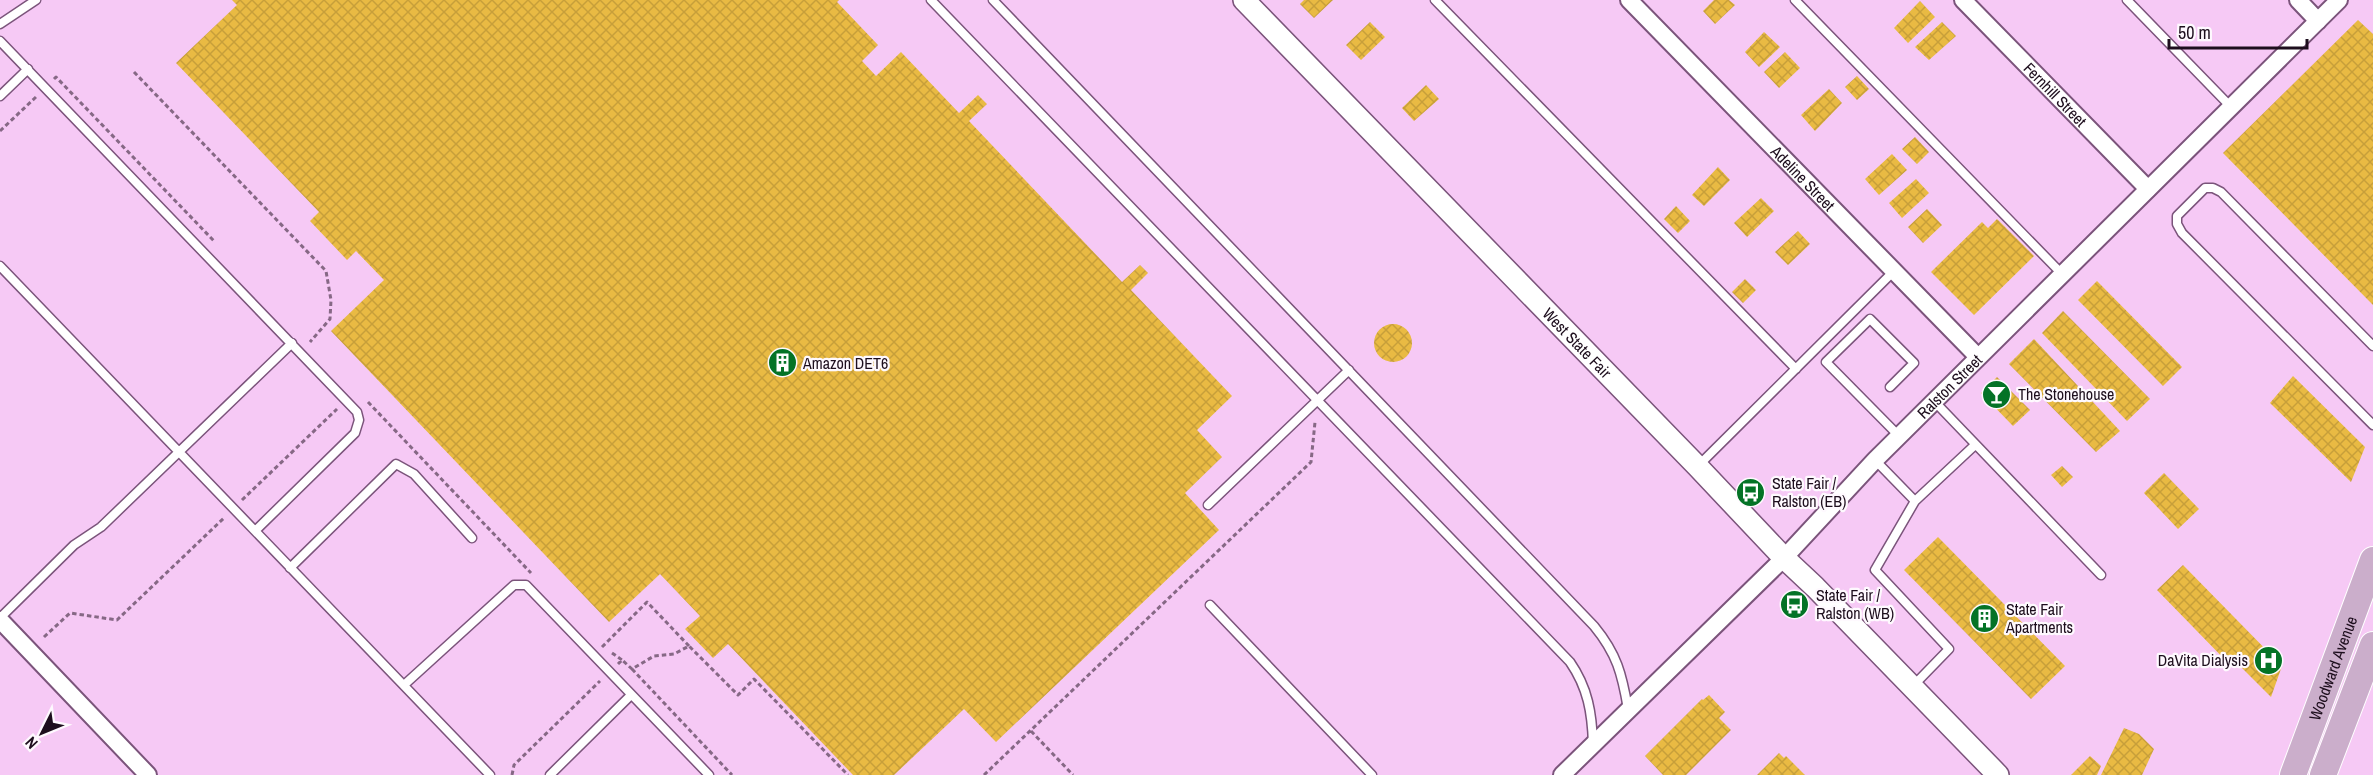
<svg xmlns="http://www.w3.org/2000/svg" width="2373" height="775" font-family="'Archivo Narrow',sans-serif">
<style>
.building{fill:url(#building-cross-hatch)}
.lines{fill:none;stroke-linecap:round;stroke-linejoin:round}
.service-casing{stroke:#7b547b;stroke-width:11}
.minor-casing{stroke:#7b547b;stroke-width:20}
.tertiary-casing{stroke:#7b547b;stroke-width:24}
.primary-casing{stroke:#fff;stroke-width:28}
.path{stroke:#866885;stroke-width:3;stroke-dasharray:4.5 3;stroke-linecap:butt}
.service{stroke:#fff;stroke-width:8}
.minor{stroke:#fff;stroke-width:16}
.tertiary{stroke:#fff;stroke-width:21}
.primary{stroke:#cbaecb;stroke-width:26}
.labels{text-anchor:middle;dominant-baseline:central;stroke-width:4.5;stroke-linejoin:round;paint-order:stroke}
.street-label{font-size:16px;fill:#1d0e1d;stroke:#fef9fe}
.poi-label{font-size:16px;fill:#1d0e1d;stroke:#fef9fe;text-anchor:start}
</style>
<defs>
<pattern id="building-cross-hatch" width="8" height="8" patternUnits="userSpaceOnUse" patternTransform="scale(1.5)"><rect width="8" height="8" fill="#e9ba43"/><path d="M0 0l8 8M0 8l8-8" fill="none" stroke="#c79f3a"/></pattern>
</defs>
<rect width="100%" height="100%" fill="#f6c9f5"/>
<path class="building" d="M232,0h607l-2,2 41,43 -16,16 14,15 25,-24 58,61 19,-18 9,9 -18,17 153,161 18,-17 8,8 -17,17 101,106 -35,34 25,27 -37,36 34,37 -223,212 -32,-33 -70,66h-41l-125,-131 -15,14 -28,-29 15,-13 -40,-42 -51,48 -278,-291 53,-51 -28,-29 -9,9 -37,-39 9,-9 -143,-149 61,-58z
M1304,0h29l-19,18 -14,-14z
M1714,0h15l6,5 -20,19 -12,-13z
M1920,1l15,16 -27,26 -14,-15z
M2358,20l15,14v271l-150,-152z
M1370,22l15,15 -24,23 -15,-15z
M1942,22l14,14 -27,24 -14,-13z
M1764,32l16,15 -21,20 -14,-15z
M1785,52l15,16 -21,20 -15,-16z
M1857,76l12,13 -12,11 -12,-13z
M1426,85l13,14 -25,22 -12,-13z
M1829,89l13,14 -27,28 -14,-16z
M1915,137l14,15 -12,12 -15,-15z
M1892,154l15,16 -28,25 -14,-16z
M1718,167l12,13 -26,26 -12,-11z
M1916,179l13,14 -27,25 -13,-15z
M1761,198l13,13 -27,26 -13,-14z
M1676,206l14,15 -12,12 -14,-14z
M1927,209l15,16 -19,18 -15,-16z
M1997,219l37,37 -60,59 -43,-43 51,-50 6,6z
M1798,231l12,13 -22,21 -13,-13z
M1745,279l11,11 -13,13 -11,-11z
M2097,281l85,86 -19,19 -85,-86z
M2063,311l87,88 -23,22 -85,-88z
M1374 343a19 19 0 1 1 38 0a19 19 0 1 1-38 0Z
M2034,339l86,92 -24,21 -87,-88z
M2293,376l72,71 -14,35 -81,-79z
M1997,377l33,33 -17,16 -32,-33z
M2062,466l11,11 -11,10 -11,-12z
M2164,473l35,36 -21,20 -34,-36z
M1938,537l127,129 -34,33 -127,-129z
M2183,565l99,101 -11,31 -34,-34 -5,4 -75,-77z
M1709,695l16,17 -6,6 12,12 -45,45h-23l-18,-19 57,-57 1,1z
M2124,728l15,6 15,15 -12,26h-41z
M1779,753l5,5 2,-2 19,19h-48z
M2090,756l11,10 -4,9h-26z"/>
<g class="lines">
<defs>
<path id="service" d="M931,0l639,662c18,26 22,51 23,82
M993,0l601,626c23,28 28,48 34,83
M1435,0l361,369
M1795,0l267,274
M2127,0l104,107
M0,24l36,-24
M0,41l357,371 2,8 -4,13 -100,98
M0,96l28,-27
M0,266l490,509
M2373,346l-152,-154 -8,-4h-8l-28,28v8l5,9 191,192
M1890,387l24,-24 -44,-44 -44,43 73,74
M1934,401l167,174
M1875,460l40,41 -40,69 74,79 -36,37
M1698,466l196,-195
M1915,501l60,-56
M1208,505l141,-135
M290,568l106,-104 18,10 58,64
M1210,605l162,170
M0,618l74,-73 27,-18 191,-184
M404,685l110,-100h12l183,190
M550,775l81,-80"/>
<g id="minor">
<path id="s1" d="M1629,0l349,357"/>
<path id="s2" d="M1963,0l185,189"/>
<path d="M2298,0l20,21"/>
<path d="M0,620l148,155"/>
<path id="s3" d="M1562,775l222,-217 91,-98 464,-460"/>
</g>
<g id="tertiary">
<path id="s4" d="M1244,0l454,467 86,91 31,29 183,188"/>
</g>
<g id="primary">
<path id="s5" d="M2293,775l80,-215"/>
<path d="M2323,775l50,-130"/>
</g>
</defs>
<use href="#service" class="service-casing"/>
<use href="#minor" class="minor-casing"/>
<use href="#tertiary" class="tertiary-casing"/>
<use href="#primary" class="primary-casing"/>
<path class="path" d="M134,72l192,199 5,29 -1,19 -20,23
M54,79l2,-2 158,164
M0,131l37,-35
M368,402l163,171
M242,500l95,-91
M44,637l26,-24 47,7 108,-103
M602,647l45,-45 42,44
M612,653l10,7
M618,664l4,-4 10,9 22,-13 20,-2 15,-8 49,49 16,-16 94,96
M632,669l100,106
M1031,731l42,44
M512,775l2,-10 86,-84
M984,775l327,-313 4,-40"/>
<use href="#service" class="service"/>
<use href="#minor" class="minor"/>
<use href="#tertiary" class="tertiary"/>
<use href="#primary" class="primary"/>
</g>
<defs>
<symbol id="building-disc" viewBox="-11 -11 22 22"><circle r="9.5" fill="#047326" stroke="#fef9fe"/><path d="M-4-6H4V6H1V3H-1V6H-4ZM-2.5-4.3h1.7v1.8h-1.7ZM.8-4.3h1.7v1.8H.8ZM-2.5-1h1.7V.8h-1.7ZM.8-1h1.7V.8H.8Z" fill="#fff"/></symbol>
<symbol id="bar-disc" viewBox="-11 -11 22 22"><circle r="9.5" fill="#047326" stroke="#fef9fe"/><path d="M-6-5H6L.8 .8V4.5H3.5V6h-7V4.5H-.8V.8Z" fill="#fff"/></symbol>
<symbol id="bus-disc" viewBox="-11 -11 22 22"><circle r="9.5" fill="#047326" stroke="#fef9fe"/><path d="M-5-6H5V4H4V6H2V4H-2V6H-4V4H-5ZM-3.5-4V0h7V-4ZM-3.5 1.2v1.5H-2V1.2ZM2 1.2v1.5H3.5V1.2Z" fill="#fff"/></symbol>
<symbol id="hospital-disc" viewBox="-11 -11 22 22"><circle r="9.5" fill="#047326" stroke="#fef9fe"/><path d="M-5-5h3v3.5h4V-5h3V5h-3V1.5h-4V5h-3Z" fill="#fff"/></symbol>
</defs>
<g fill-rule="evenodd">
<use href="#building-disc" x="766" y="346" width="33" height="33"/>
<use href="#bar-disc" x="1980" y="378" width="33" height="33"/>
<use href="#bus-disc" x="1734" y="476" width="33" height="33"/>
<use href="#bus-disc" x="1778" y="588" width="33" height="33"/>
<use href="#building-disc" x="1968" y="602" width="33" height="33"/>
<use href="#hospital-disc" x="2252" y="644" width="33" height="33"/>
</g>
<g class="labels">
<g class="street-label">
<text stroke="none"><textPath href="#s2" startOffset="132">Fernhill Street</textPath></text>
<text stroke="none"><textPath href="#s1" startOffset="249">Adeline Street</textPath></text>
<text stroke="none"><textPath href="#s4" startOffset="478">West State Fair</textPath></text>
<text stroke="none"><textPath href="#s3" startOffset="549">Ralston Street</textPath></text>
<text stroke="none"><textPath href="#s5" startOffset="114">Woodward Avenue</textPath></text>
</g>
<g class="poi-label">
<text x="803" y="363">Amazon DET6</text>
<text x="2018" y="394">The Stonehouse</text>
<text x="1772" y="483">State Fair /<tspan x="1772" dy="18">Ralston (EB)</tspan></text>
<text x="1816" y="595">State Fair /<tspan x="1816" dy="18">Ralston (WB)</tspan></text>
<text x="2006" y="609">State Fair<tspan x="2006" dy="18">Apartments</tspan></text>
<text x="2248" y="660" text-anchor="end">DaVita Dialysis</text>
</g>
</g>
<g transform="translate(42 733) rotate(227)" stroke="#fef9fe" stroke-width="4.5" paint-order="stroke">
<path d="M0-4.5L10 22L0 15L-10 22Z" fill="#1d0e1d"/>
<text y="-9" font-size="16" font-weight="bold" text-anchor="middle" fill="#1d0e1d">N</text>
</g>
<path d="M2169 39v9h138v-9" fill="none" stroke="#1d0e1d" stroke-width="3"/>
<text x="2178" y="39" font-size="18" fill="#1d0e1d" stroke="#fef9fe" stroke-width="4.5" paint-order="stroke">50 m</text>
</svg>
